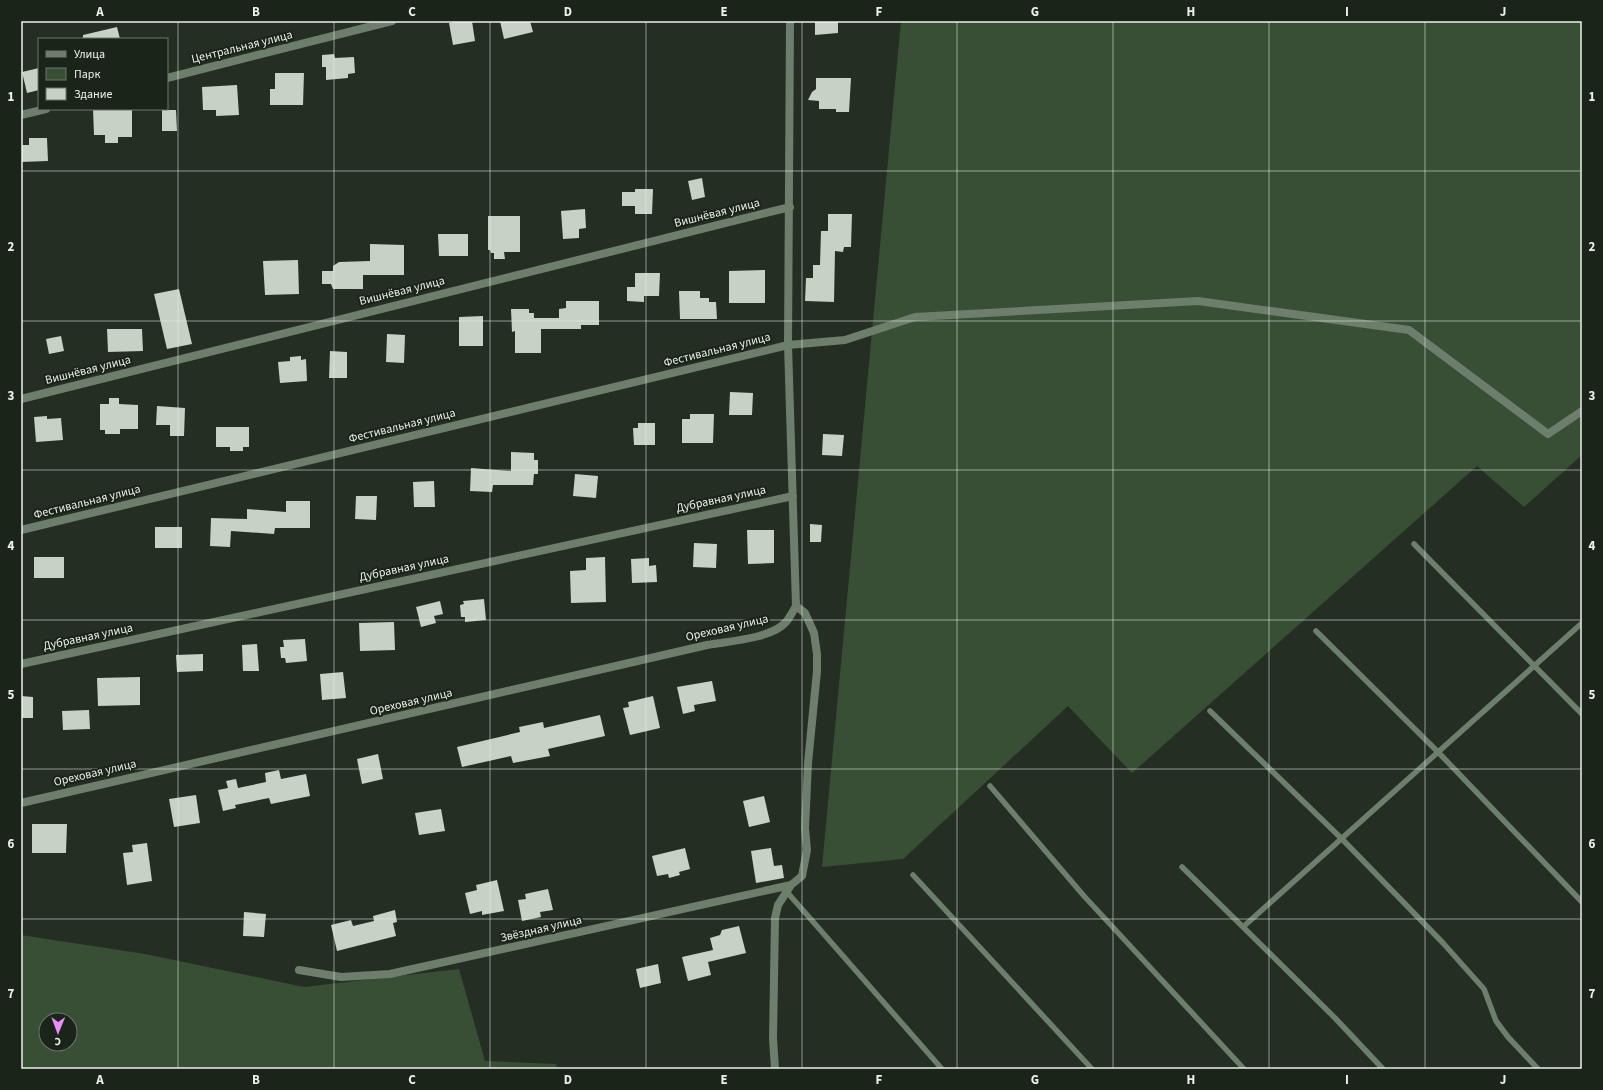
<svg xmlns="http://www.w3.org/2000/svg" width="1603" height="1090" font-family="'Source Sans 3',sans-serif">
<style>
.green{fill:#384f36;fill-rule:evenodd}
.building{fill:#c5d2c4}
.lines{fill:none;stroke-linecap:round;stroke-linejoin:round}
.service{stroke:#6e7e6c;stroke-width:5.5}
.minor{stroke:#6e7e6c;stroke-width:8}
.grid{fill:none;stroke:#eaf1e9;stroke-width:1;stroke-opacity:0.55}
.labels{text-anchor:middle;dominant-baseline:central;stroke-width:4;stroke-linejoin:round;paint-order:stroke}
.street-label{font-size:12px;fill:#eaf1e9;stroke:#1a2419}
.neatline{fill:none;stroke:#eaf1e9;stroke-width:1.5}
.grid-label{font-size:13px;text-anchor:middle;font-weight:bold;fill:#eaf1e9}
</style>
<rect width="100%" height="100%" fill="#242e23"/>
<path class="green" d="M901,21h681v434l-58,52 -47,-41 -345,307 -64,-67 -165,153 -81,8z
M21,935l124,19 159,33 155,-18 26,92 71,3 1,5h-536zM46,1020h24v24h-24z"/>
<path class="building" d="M459,21h13l3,20 -22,4 -4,-22z
M500,21h30l3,11 -29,7z
M815,21h23v12l-23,2z
M117,27l3,12h-37v-4z
M334,54l1,4 19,-1 1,16 -7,1v4l-22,2v-13h-4v-12z
M39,68v22l-12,3 -5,-21z
M275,73h29l-1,32h-33v-16h5z
M816,78h35l-2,34h-13v-3h-17v-8l-11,-1 4,-8 4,-3z
M237,85l2,30 -23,1v-6h-13l-1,-23z
M93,109h39v28h-14v6h-13v-8h-11z
M162,110h14l1,21h-15z
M29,138h18l1,23 -27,1v-17h8z
M702,178l3,19 -13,3 -4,-19z
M635,189h18l-1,25h-17v-8h-13v-14h13z
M585,209l1,19 -7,1v9l-16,1 -2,-28z
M828,214h24l-1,33h-7l-1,5 -8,-1 -1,51 -29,-1 1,-23h7v-13h7l1,-34h7z
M488,216h32v36h-16l1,7h-11v-6h-3l-1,-3h-2z
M438,234h30v22h-29z
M370,244l34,1v30h-41v14h-30l-2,-5h-9v-13h11v-5l6,-4 31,-1z
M298,260l1,34 -34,1 -2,-34z
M765,270v33h-36v-32z
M635,273h25l-1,23h-15v6l-17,-1v-14h8z
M179,289l13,55 -25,5 -13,-55z
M679,291h21v7h9v4h7l1,17h-37z
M566,301h33v24h-18v4h-40v24h-26v-22l-3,1 -1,-23h18v4h5v5h25v-9l7,-1z
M483,316v30h-24v-29z
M107,329h35l1,22 -35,1z
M387,334l18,1 -1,28 -18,-1z
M61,336l3,15 -15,3 -3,-15z
M330,351l17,1v26h-18z
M301,356v4l5,-1 1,22 -27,2 -2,-21 12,-1v-4z
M730,392l23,1 -1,22h-23z
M109,398h10v6l19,1v24h-18v5h-15v-4h-5v-26h9z
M157,406l28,2 -1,28h-14v-11h-14z
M690,414h24l-1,29h-31v-24h8z
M47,416v3l14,-1 2,22 -27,2 -2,-25z
M638,423h17v22h-21l-1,-17h5z
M216,427h33v20h-6v4h-13v-4h-14z
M823,434l21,1 -2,21 -20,-1z
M511,452l23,1v7h4v14h-4l-1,11h-40l-1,7 -22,-1 1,-23 40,3z
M575,474l23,2 -2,22 -23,-2z
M434,481l1,26h-21l-1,-25z
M356,496h21l-1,24 -21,-1z
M286,501h24v27h-35l-1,6 -43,-3 -1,16 -20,-1 1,-28 36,1v-10l39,3z
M810,524l12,1 -1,17h-11z
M155,527h27v21h-27z
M747,530h27v33l-26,1z
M694,543l23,1 -1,24 -23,-1z
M34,557h30v21h-30z
M605,557l1,45 -35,1 -1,-32 16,-1v-12z
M649,558v8l7,-1 1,17 -25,1 -1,-24z
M484,599l2,21 -21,2v-5h-4l-1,-12 4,-1 -1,-3z
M440,601l3,13 -9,2 2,7 -15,4 -5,-20z
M394,622l1,28 -35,1 -1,-28z
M305,639l2,22 -21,2 -1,-5h-4l-1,-11h4l-1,-7z
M257,644l2,27h-16l-1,-26z
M203,654v17l-26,1 -1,-17z
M343,672l3,26 -24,2 -2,-26z
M140,677v28l-42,1 -1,-28z
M712,681l4,20 -22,4 1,6 -12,3 -6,-27z
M21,696l12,1v21h-12z
M653,696l7,32 -30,7 -7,-27 6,-1 -1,-5z
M89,710l1,19 -27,1 -1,-19z
M600,715l5,21 -57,13 2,7 -37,7 -2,-7 -49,11 -5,-20 63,-15 -1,-5 24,-5 1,6z
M378,754l5,25 -21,5 -5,-25z
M279,770l2,9 25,-5 4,22 -39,8 -2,-6 -34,7 1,3 -13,3 -5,-21 10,-2 -2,-7 10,-2 2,9 28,-6 -1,-9z
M196,795l4,28 -26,4 -5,-28z
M764,796l6,26 -21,5 -6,-26z
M441,809l4,22 -26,4 -4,-22z
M32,824h35l-1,29h-34z
M147,843l5,38 -25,4 -4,-32 10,-1 -1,-7z
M685,848l5,21 -11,3 1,3 -11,3 -1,-4 -11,2 -5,-20z
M771,848l3,18 8,-1 2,13 -28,5 -5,-32z
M497,880l7,31 -22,4v-4l-12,3 -5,-21 12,-3 -1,-5z
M548,889l5,21 -13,2 1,5 -19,4 -4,-21 8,-1 -1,-5z
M395,910l2,12 -4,1 3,13 -59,15 -6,-26 20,-5 2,6 21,-5 -1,-5z
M244,912l22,2 -2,23 -21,-1z
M739,926l7,27 -38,9 3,13 -23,6 -6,-24 31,-7 -3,-12 10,-3 2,-5z
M658,964l3,19 -21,5 -4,-19z"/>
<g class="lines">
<path class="service" d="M1414,544l168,170
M1316,631l122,121 144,150
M1210,711l132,128 101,104 41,46 12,32 12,16 30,32
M990,786l94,110 160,173
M1182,867l61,60 339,-304
M913,875l179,194
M787,892l155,177
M1243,927l92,91 48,51"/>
<path class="minor" d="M167,78l225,-57
M21,115l25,-6
M21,399l769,-192
M21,530l767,-185 57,-5 70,-23 283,-16 211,29 139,104 34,-23
M21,664l772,-168
M21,803l686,-158c22,-4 64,-6 79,-23 4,-5 7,-11 10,-16
M299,970l42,7 49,-3 401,-89 11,-9 5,-26 -2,-22 3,-65 9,-92v-17l-3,-21 -9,-20 -9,-7 -8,-261 2,-324
M775,1069l-2,-30 2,-121 3,-13 13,-20"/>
</g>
<path class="grid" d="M178,21v1048M334,21v1048M490,21v1048M646,21v1048M802,21v1048M957,21v1048M1113,21v1048M1269,21v1048M1425,21v1048M21,171h1561M21,321h1561M21,470h1561M21,620h1561M21,769h1561M21,919h1561"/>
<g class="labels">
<g class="street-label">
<text transform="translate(242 47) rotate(-14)">Центральная улица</text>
<text transform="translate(717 213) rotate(-14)">Вишнёвая улица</text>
<text transform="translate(402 291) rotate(-14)">Вишнёвая улица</text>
<text transform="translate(717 350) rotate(-14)">Фестивальная улица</text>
<text transform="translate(88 370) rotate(-14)">Вишнёвая улица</text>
<text transform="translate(402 426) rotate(-14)">Фестивальная улица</text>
<text transform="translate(721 499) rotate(-12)">Дубравная улица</text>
<text transform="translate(87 502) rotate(-14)">Фестивальная улица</text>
<text transform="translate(404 568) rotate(-12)">Дубравная улица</text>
<text transform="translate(727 628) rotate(-13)">Ореховая улица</text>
<text transform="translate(88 637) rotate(-12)">Дубравная улица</text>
<text transform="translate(411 702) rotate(-13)">Ореховая улица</text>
<text transform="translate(95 773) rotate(-13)">Ореховая улица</text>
<text transform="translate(541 929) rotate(-13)">Звёздная улица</text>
</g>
</g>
<rect width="1603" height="1090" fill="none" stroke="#1a2419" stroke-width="44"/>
<rect x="38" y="38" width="130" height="72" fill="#1a2419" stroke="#6d766c"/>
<rect x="46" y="51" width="20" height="6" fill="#6e7e6c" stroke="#6d766c"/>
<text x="74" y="58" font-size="12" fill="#eaf1e9">Улица</text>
<rect x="46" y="68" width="20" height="12" fill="#384f36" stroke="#6d766c"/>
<text x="74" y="78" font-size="12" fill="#eaf1e9">Парк</text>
<rect x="46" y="88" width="20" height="12" fill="#c5d2c4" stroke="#6d766c"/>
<text x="74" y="98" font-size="12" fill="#eaf1e9">Здание</text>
<g transform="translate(58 1032) rotate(181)"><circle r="19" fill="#1a2419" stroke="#6d766c"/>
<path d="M0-3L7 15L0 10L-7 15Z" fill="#ec8cfa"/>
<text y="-6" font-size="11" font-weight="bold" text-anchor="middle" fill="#eaf1e9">С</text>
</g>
<rect x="22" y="22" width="1559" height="1046" class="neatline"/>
<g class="grid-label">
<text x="100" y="16">A</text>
<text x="256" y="16">B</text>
<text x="412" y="16">C</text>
<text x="568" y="16">D</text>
<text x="724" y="16">E</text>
<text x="879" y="16">F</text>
<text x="1035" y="16">G</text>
<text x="1191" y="16">H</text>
<text x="1347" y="16">I</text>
<text x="1503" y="16">J</text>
<text x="11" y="101">1</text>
<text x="1592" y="101">1</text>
<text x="11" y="251">2</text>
<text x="1592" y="251">2</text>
<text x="11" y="400">3</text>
<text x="1592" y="400">3</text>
<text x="11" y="550">4</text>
<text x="1592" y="550">4</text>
<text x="11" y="699">5</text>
<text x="1592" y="699">5</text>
<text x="11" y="848">6</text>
<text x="1592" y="848">6</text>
<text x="11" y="998">7</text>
<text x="1592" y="998">7</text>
<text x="100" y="1084">A</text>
<text x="256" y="1084">B</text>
<text x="412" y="1084">C</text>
<text x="568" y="1084">D</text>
<text x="724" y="1084">E</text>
<text x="879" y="1084">F</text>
<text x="1035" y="1084">G</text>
<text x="1191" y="1084">H</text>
<text x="1347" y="1084">I</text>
<text x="1503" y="1084">J</text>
</g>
</svg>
